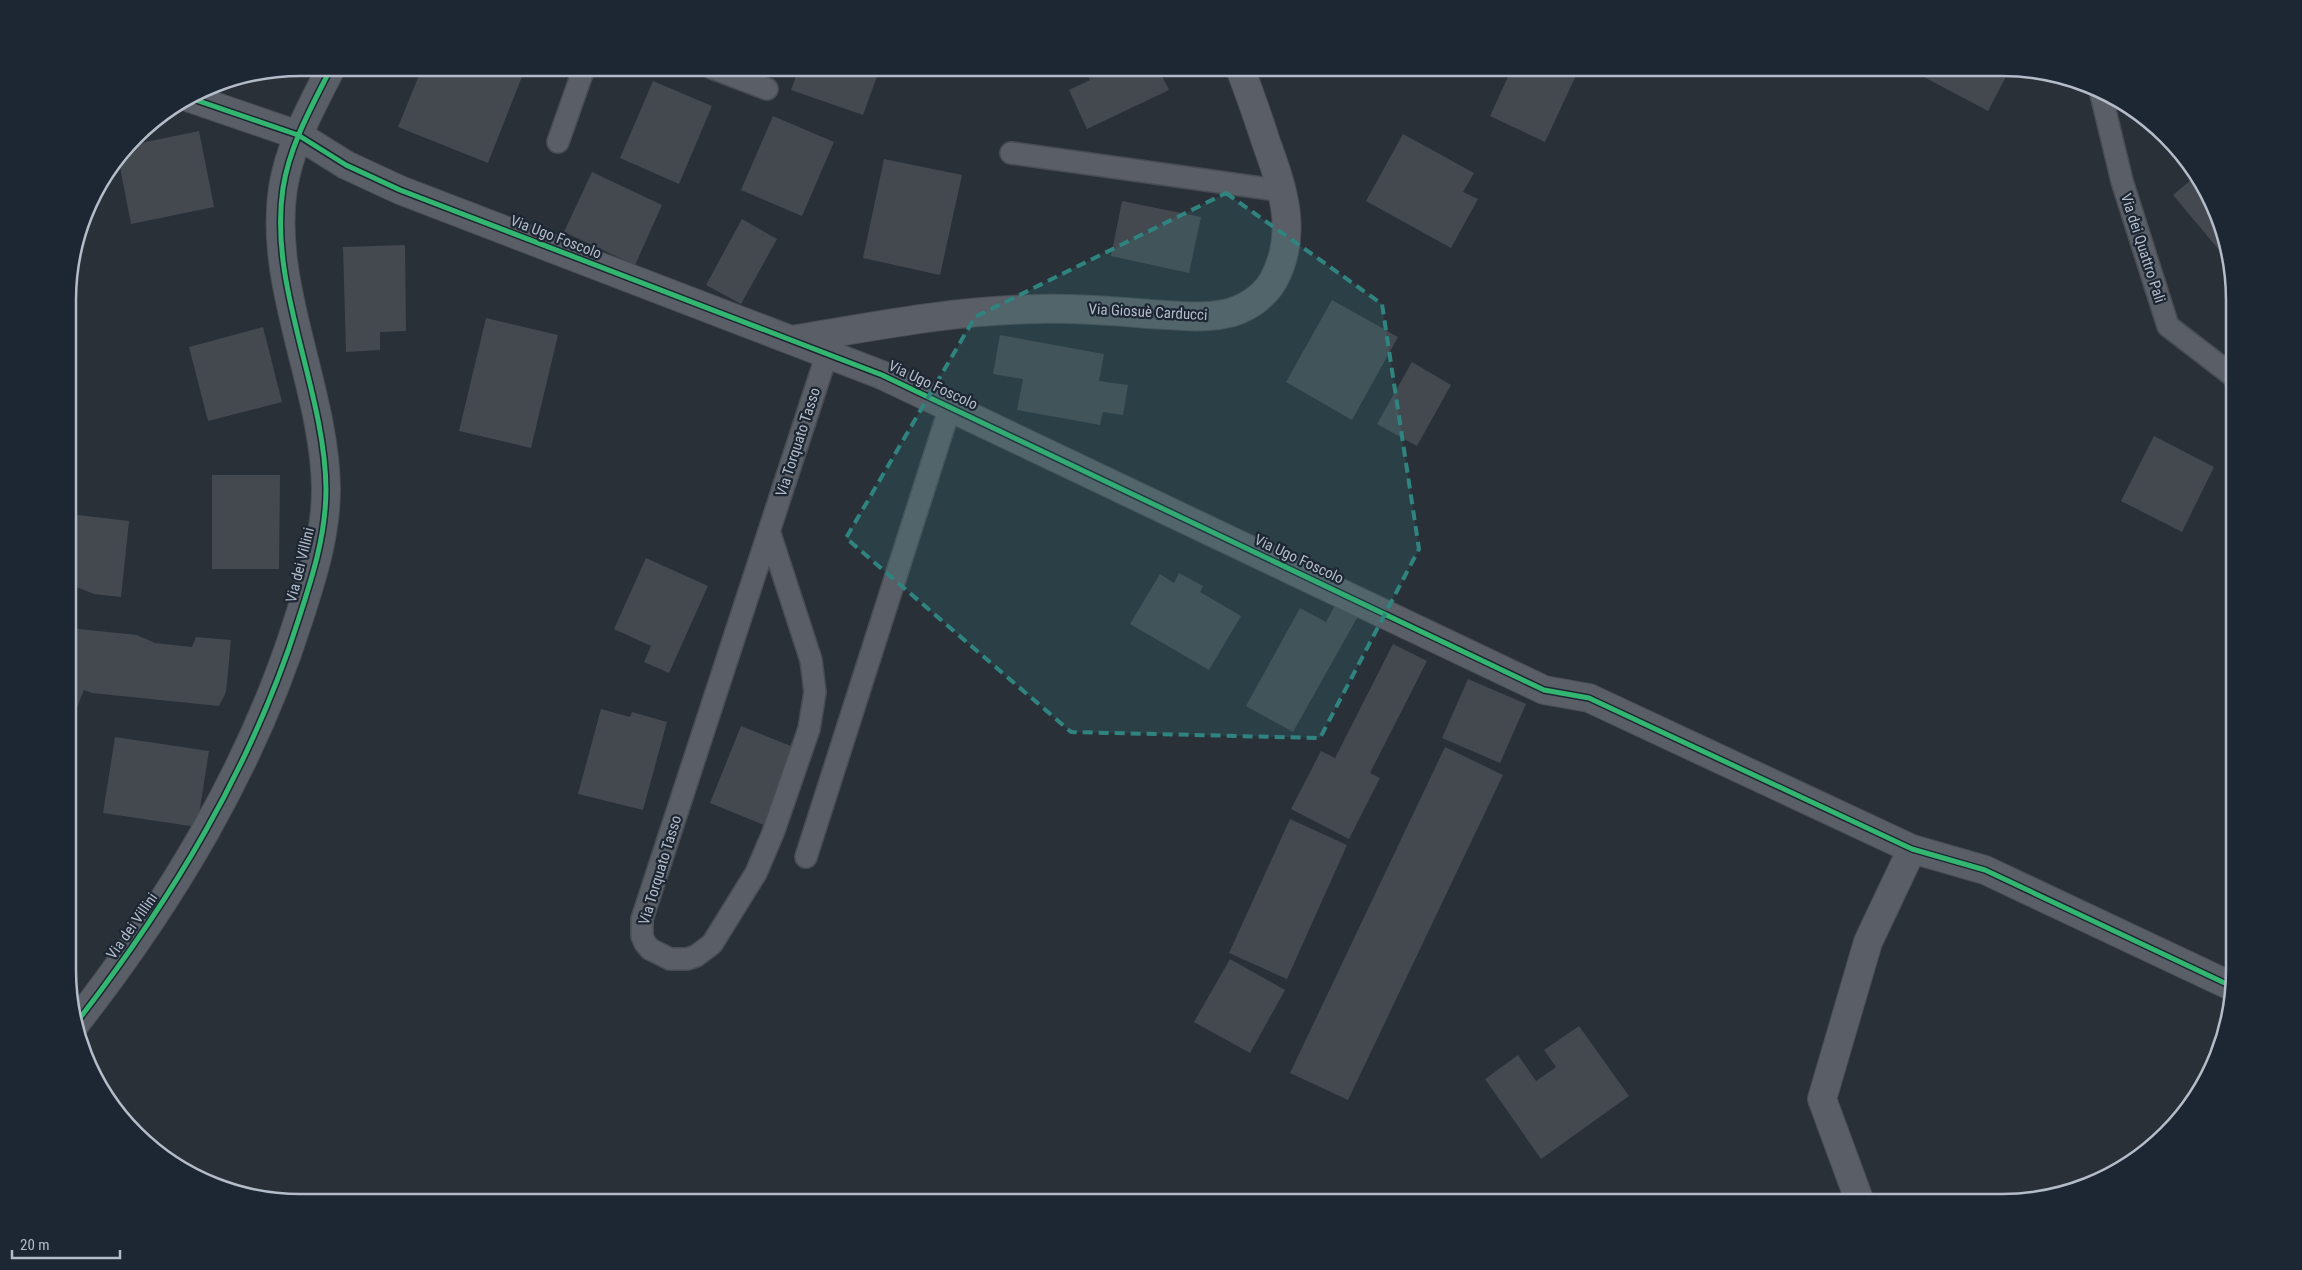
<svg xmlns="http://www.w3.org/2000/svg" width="2302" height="1270" font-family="'Roboto Condensed',sans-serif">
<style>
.building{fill:#444950}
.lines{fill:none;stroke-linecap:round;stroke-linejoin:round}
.lane-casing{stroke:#484c53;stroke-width:24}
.street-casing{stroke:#484c53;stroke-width:30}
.lane{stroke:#5a5e66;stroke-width:21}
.street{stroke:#5a5e66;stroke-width:28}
.cycleway-casing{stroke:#1d2633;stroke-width:8}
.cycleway{stroke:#33b770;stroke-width:5}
.marked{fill:#308480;fill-opacity:0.2;stroke:#308480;stroke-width:4;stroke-dasharray:10 6;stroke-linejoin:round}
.labels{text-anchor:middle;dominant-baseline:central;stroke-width:4.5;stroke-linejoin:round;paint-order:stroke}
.street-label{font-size:15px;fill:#b4bcc9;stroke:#1d2633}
.rim{fill:none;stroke:#b4bcc9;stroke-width:2.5}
</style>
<rect width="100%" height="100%" fill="#2a3038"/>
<path class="building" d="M422,68h89v1l12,5 -35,89 -90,-36z
M799,68h81l-17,47 -72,-25z
M1087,68h71l11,22 -82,39 -18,-39 21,-10 -5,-11z
M1512,68l67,1 -34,73 -55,-26z
M1907,68h95l8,1 -22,42z
M653,81l59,25 -33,78 -59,-26z
M773,116l61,26 -32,74 -61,-26z
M199,131l15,76 -83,17 -12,-62 12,-17z
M1403,134l71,39 -11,19 15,7 -27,49 -85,-47z
M884,159l78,16 -22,100 -77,-17z
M592,172l70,33 -27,60 -71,-33z
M2197,175l33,88 -57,-68z
M1122,201l79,16 -12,56 -78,-17z
M742,219l35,20 -36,65 -35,-19z
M405,245l1,86 -26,1v18l-34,2 -3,-105z
M1332,300l66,37 -46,83 -66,-38z
M486,318l72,17 -27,113 -72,-17z
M263,327l19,75 -74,19 -19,-74z
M1000,335l104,19 -5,27 29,4 -5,30 -20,-3 -3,13 -83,-15 6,-31 -30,-5z
M1412,362l39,23 -34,61 -40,-22z
M2154,436l60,31 -32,65 -61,-31z
M212,475h68l-1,94h-67z
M69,514l60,7 -8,76 -27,-3 -25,-10z
M646,558l62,28 -39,87 -25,-11 7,-16 -37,-17z
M1179,573l24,13 -3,6 41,24 -32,54 -79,-46 30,-50 14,9z
M1340,596l22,13 -69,123 -47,-26 54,-98 26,14z
M69,628l68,7 18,8 37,4 4,-10 35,3 -5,52 -7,14 -127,-13 -8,-3 -7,17 -8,-4z
M1393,644l34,17 -57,112 10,5 -31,61 -58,-30 30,-58 14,7z
M1468,679l58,25 -26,59 -58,-25z
M601,709l29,8 2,-5 35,10 -24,88 -65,-16z
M741,726l60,24 -32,77 -59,-24z
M115,737l94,14 -12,76 -94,-14z
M1445,747l58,28 -155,325 -58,-27z
M1290,819l57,26 -60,134 -58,-26z
M1230,959l55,31 -35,63 -56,-31z
M1579,1026l50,70 -88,63 -56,-80 33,-24 18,26 20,-14 -12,-17z"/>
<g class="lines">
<defs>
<path id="lane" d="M712,68l55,21
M2100,90l22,91 46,145 65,50
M558,142l26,-74
M1011,153l272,38
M769,531l42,129 4,32 -6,37 -36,104 -17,40 -44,71 -16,12 -9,3h-17l-20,-10 -5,-6 -3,-7v-17l185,-565
M806,857l144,-450"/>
<path id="street" d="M190,98l108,37 48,30 54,25 482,185 662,315 45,8 323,151 73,21 246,116
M792,340c82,-14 165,-30 247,-31 37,-1 74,2 110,5 25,1 50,5 75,0 19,-3 39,-16 49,-33 26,-47 10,-92 -7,-139 -8,-25 -17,-50 -26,-74
M76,1023c95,-122 175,-254 222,-402 14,-43 28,-86 28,-132 -1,-100 -58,-203 -43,-301 7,-44 29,-82 48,-120
M1860,1202l-38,-103 46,-157 44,-93"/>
</defs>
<use href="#lane" class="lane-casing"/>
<use href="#street" class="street-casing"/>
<use href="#lane" class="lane"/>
<use href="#street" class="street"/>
<defs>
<path id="cycleway" d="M190,98l108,37 48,30 54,25 482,185 662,315 45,8 323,151 73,21 246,116
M76,1023c95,-122 175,-254 222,-402 14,-43 28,-86 28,-132 -1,-100 -58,-203 -43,-301 7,-44 29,-82 48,-120"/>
</defs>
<use href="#cycleway" class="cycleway-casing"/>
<use href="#cycleway" class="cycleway"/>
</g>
<path class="marked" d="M1226,193l156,111 37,245 -99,189 -249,-6 -225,-194 129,-221z"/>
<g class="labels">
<g class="street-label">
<text transform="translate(556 237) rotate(21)">Via Ugo Foscolo</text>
<text transform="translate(2143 248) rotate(72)">Via dei Quattro Pali</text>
<text transform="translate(1148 312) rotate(3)">Via Giosuè Carducci</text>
<text transform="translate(933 385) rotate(25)">Via Ugo Foscolo</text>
<text transform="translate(798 442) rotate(-72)">Via Torquato Tasso</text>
<text transform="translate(1299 559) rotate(25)">Via Ugo Foscolo</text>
<text transform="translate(300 565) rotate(-76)">Via dei Villini</text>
<text transform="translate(660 870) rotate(-73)">Via Torquato Tasso</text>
<text transform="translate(132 926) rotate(-55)">Via dei Villini</text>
</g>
</g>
<path d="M0 0H2302V1270H0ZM300 76H2002A224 224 0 0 1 2226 300V970A224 224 0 0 1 2002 1194H300A224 224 0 0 1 76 970V300A224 224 0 0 1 300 76Z" fill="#1d2633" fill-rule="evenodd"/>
<path class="rim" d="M300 76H2002A224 224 0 0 1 2226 300V970A224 224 0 0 1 2002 1194H300A224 224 0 0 1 76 970V300A224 224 0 0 1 300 76Z"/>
<path d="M12 1250v8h108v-8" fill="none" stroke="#b4bcc9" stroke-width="2.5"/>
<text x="20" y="1250" font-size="15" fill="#b4bcc9" stroke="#1d2633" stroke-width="4" paint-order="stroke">20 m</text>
</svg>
